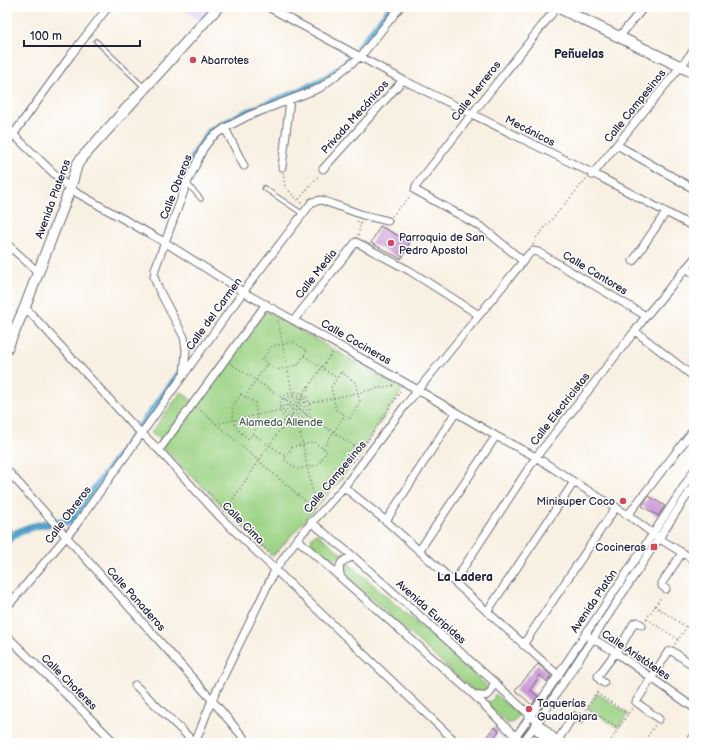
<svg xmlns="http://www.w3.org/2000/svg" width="701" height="750" font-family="'Balsamiq Sans',sans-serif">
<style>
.built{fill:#e1d4f4}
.green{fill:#9dd384;stroke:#607a60}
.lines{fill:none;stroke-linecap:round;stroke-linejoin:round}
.canal{stroke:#51a4cd;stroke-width:8}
.building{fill:#ca98d6}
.lane-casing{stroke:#6d6a75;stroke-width:5.5}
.street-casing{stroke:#6d6a75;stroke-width:9}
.secondary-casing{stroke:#6d6a75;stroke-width:12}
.path{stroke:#6d6a75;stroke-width:1.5;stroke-dasharray:1 3;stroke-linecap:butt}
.lane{stroke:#fff;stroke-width:3.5}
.street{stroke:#fff;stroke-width:7}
.secondary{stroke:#fff;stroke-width:10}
.poi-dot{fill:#d1495b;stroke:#fff;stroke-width:1.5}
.labels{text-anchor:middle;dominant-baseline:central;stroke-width:3;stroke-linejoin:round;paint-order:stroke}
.poi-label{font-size:11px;fill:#22223b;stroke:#fff;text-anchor:start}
.street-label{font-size:11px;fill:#22223b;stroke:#fff}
.park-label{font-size:11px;fill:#4d6055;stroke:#fff}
.neighbourhood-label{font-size:12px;font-weight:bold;fill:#22223b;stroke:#fff}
</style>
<rect width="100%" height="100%" fill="#fff"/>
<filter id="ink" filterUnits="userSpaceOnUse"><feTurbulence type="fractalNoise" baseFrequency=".025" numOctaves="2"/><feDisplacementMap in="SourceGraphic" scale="8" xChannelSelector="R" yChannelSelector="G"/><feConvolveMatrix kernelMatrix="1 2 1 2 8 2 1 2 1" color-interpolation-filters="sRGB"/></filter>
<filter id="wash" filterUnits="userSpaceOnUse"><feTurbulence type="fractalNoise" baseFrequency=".012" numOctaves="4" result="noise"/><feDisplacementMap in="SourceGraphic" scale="16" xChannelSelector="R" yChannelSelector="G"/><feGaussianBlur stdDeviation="0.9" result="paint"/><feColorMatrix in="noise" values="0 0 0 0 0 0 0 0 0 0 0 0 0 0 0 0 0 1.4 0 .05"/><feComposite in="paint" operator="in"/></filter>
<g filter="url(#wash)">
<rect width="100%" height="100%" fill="#f8f0e2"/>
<path class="built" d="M182,7h32l-14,15z"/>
<path class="green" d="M262,309l141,80 -63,92 -67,75 -111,-109 3,-4 -14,-10 30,-41 13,10z
M315,534h3l25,21c-6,2 -9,3 -10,9l-22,-20 1,-7z
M348,563l4,3 128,113 8,8 -2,6 -5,2 -9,-5 -127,-115 -3,-5 1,-5z
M597,693l31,21 -10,14 -30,-20z
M495,694l24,21 -7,8h-5l-22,-20 8,-3z"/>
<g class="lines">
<path class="canal" d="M359,48l33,-41
M185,181l10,-27 15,-22 31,-17 58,-23 24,-12 20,-13 8,-9
M7,540c20,-17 41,-15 65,-20l113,-153v-4"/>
</g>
<g id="blocks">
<path class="building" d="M380,226l30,16 -9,17 -30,-16z
M649,496l16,10 -7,10 -16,-10z
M538,664l13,12 -4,6 -7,-7 -10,15 8,6 -6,9 -17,-15z
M494,727l5,4 -9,12h-8z"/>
</g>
</g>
<g filter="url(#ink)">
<use href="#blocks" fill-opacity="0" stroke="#6d6a75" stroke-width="1"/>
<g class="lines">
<defs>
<path id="lane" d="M96,41l48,46
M187,183l14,16
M264,188l39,26"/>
<path id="street" d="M268,7l135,73 197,97 94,50
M619,37l25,-30
M225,128l19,38
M13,134l57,55 96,54 77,49 175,98 78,46 40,21 38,25 54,33 32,24 34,21
M7,143l64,-88 37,-48
M617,145l77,44
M282,167l8,-67
M323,169l80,-89
M592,175l102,-125
M7,244l31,28
M523,261l-40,-33 -68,-38 1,-4 56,-72 85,-107
M633,261l33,-49
M686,268l8,6
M25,307l107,117 27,26 61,67 237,226
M294,320l62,-78 54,29 69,44
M635,331l59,46
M184,375l2,-25 -2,-13 -25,-47 -5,-13 1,-8 32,-86 16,-34 8,-11 14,-10 23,-12 72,-28 41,-32 39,-49
M159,450l107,-146
M7,470l205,230 36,43
M344,487l42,34 173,155
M628,515l66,-86
M386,521l70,-109
M311,522l43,35 140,125 66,61
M297,539l177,156 44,44
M419,551l77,-115
M341,578c-4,-13 -1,-18 13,-21
M454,582l82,-125 99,-126 11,-15 48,-57
M666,589l-4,-3v-3l20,-30
M7,607l69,-82 167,-233 69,-90 9,-2 42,15 25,6
M487,612l87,-130
M7,636l108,107
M590,637l25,15 79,56
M523,645l93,-138
M604,683l-4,-3 -2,-4 24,-32 12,-21 3,-1 5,3
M135,685l60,58
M474,695c14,3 17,1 20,-13
M659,719l-23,-17 32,-50 4,-1 22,15
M534,728l15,13
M694,734l-3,5 3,4
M558,740l14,-22 2,-2 6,4
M195,743l17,-43 63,-130 22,-31 47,-52 60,-80 125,-153 4,-3 5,1 108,64
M511,743c30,-40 56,-82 84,-123 33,-50 68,-99 99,-150
M522,743l15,-20 157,-238"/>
<path id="secondary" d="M557,7l137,66
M7,348l18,-41 45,-118 7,-24 4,-6 137,-152"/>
</defs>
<use href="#lane" class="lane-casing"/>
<use href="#street" class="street-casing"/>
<use href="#secondary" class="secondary-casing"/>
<path class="path" d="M283,173l2,14 17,17
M299,199l20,-24
M392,216l19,-21
M357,221l4,3
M358,235l3,-12
M533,245l3,-7 51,-60
M278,321l14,71
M294,342l13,9 -9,14 -22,5 -14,-10 10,-14z
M304,356l33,22
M230,363l130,87
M341,372l14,10 5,20 -10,16 -14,-8 -5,-23z
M280 407a15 15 0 1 1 30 0a15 15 0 1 1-30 0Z
M241,394l14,9 3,22 -9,14c-15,-11 -14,-12 -17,-31z
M283 407a12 12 0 1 1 24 0a12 12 0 1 1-24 0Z
M286 406a9 9 0 1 1 18 0a9 9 0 1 1-18 0Z
M245,397l22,-34
M289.5 406a5.5 5.5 0 1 1 11 0a5.5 5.5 0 1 1-11 0Z
M310,403l84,-18
M198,408l116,101
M289,413l18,-26 2,-1
M298,422l15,73 1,14
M216,424l64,-14
M280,429l6,-11
M253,434l33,22
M314,442l13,9 -9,14 -21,4 -13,-9 8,-13z
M323,448l22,-33
M353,462l49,-73
M208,492l64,64
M224,512l56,-82 4,-3 25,-39v-2l25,-36
M7,538l5,-5 33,-10
M273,557l10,-13
M655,606l31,21
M646,619l16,-23
M647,619l31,20
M675,644l19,-27
M597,693l31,21
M588,708l30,20
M584,713l15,-24
M645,740l5,3
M609,743l23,-35
M643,743l12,-18"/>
<use href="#lane" class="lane"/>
<use href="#street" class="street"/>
<use href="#secondary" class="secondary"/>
</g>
</g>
<g class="poi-dot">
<circle cx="193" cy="60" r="4"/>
<circle cx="391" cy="243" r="4"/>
<circle cx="623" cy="501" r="4"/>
<rect x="650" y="543" width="8" height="8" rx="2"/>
<circle cx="529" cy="709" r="4"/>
</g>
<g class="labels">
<g class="poi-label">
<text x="201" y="60">Abarrotes</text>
<text x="399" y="237">Parroquia de San<tspan x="399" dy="13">Pedro Apostol</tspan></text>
<text x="615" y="501" text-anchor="end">Minisuper Coco</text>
<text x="646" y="547" text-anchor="end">Cocineras</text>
<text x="537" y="703">Taquerías<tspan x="537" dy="13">Guadalajara</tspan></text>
</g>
<g class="street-label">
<text transform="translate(476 91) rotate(-52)">Calle Herreros</text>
<text transform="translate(635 106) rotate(-51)">Calle Campesinos</text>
<text transform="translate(355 117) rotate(-48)">Privada Mecánicos</text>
<text transform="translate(530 131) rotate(27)">Mecánicos</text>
<text transform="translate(176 187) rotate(-68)">Calle Obreros</text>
<text transform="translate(53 199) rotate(-70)">Avenida Plateros</text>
<text transform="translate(595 273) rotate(31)">Calle Cantores</text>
<text transform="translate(316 274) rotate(-52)">Calle Media</text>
<text transform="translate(214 314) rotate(-54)">Calle del Carmen</text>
<text transform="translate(356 342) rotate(30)">Calle Cocineras</text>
<text transform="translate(560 409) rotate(-52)">Calle Electricistas</text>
<text transform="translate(335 477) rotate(-50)">Calle Campesinos</text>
<text transform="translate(68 515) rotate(-53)">Calle Obreros</text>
<text transform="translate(243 523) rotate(45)">Calle Cima</text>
<text transform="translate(136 599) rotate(48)">Calle Panaderos</text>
<text transform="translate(594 601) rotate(-56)">Avenida Platón</text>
<text transform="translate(431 612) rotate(42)">Avenida Euripides</text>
<text transform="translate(636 655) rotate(34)">Calle Aristóteles</text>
<text transform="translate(69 682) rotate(45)">Calle Choferes</text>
</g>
<g class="park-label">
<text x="281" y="422">Alameda Allende</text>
</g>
<g class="neighbourhood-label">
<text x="579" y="54">Peñuelas</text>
<text x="465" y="577">La Ladera</text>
</g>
</g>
<rect width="701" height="750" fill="none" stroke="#fff" stroke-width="24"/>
<path d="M24 40v6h116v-6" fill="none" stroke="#22223b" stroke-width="2"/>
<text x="30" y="40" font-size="12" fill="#22223b" stroke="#ffffff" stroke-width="3" paint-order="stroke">100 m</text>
</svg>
